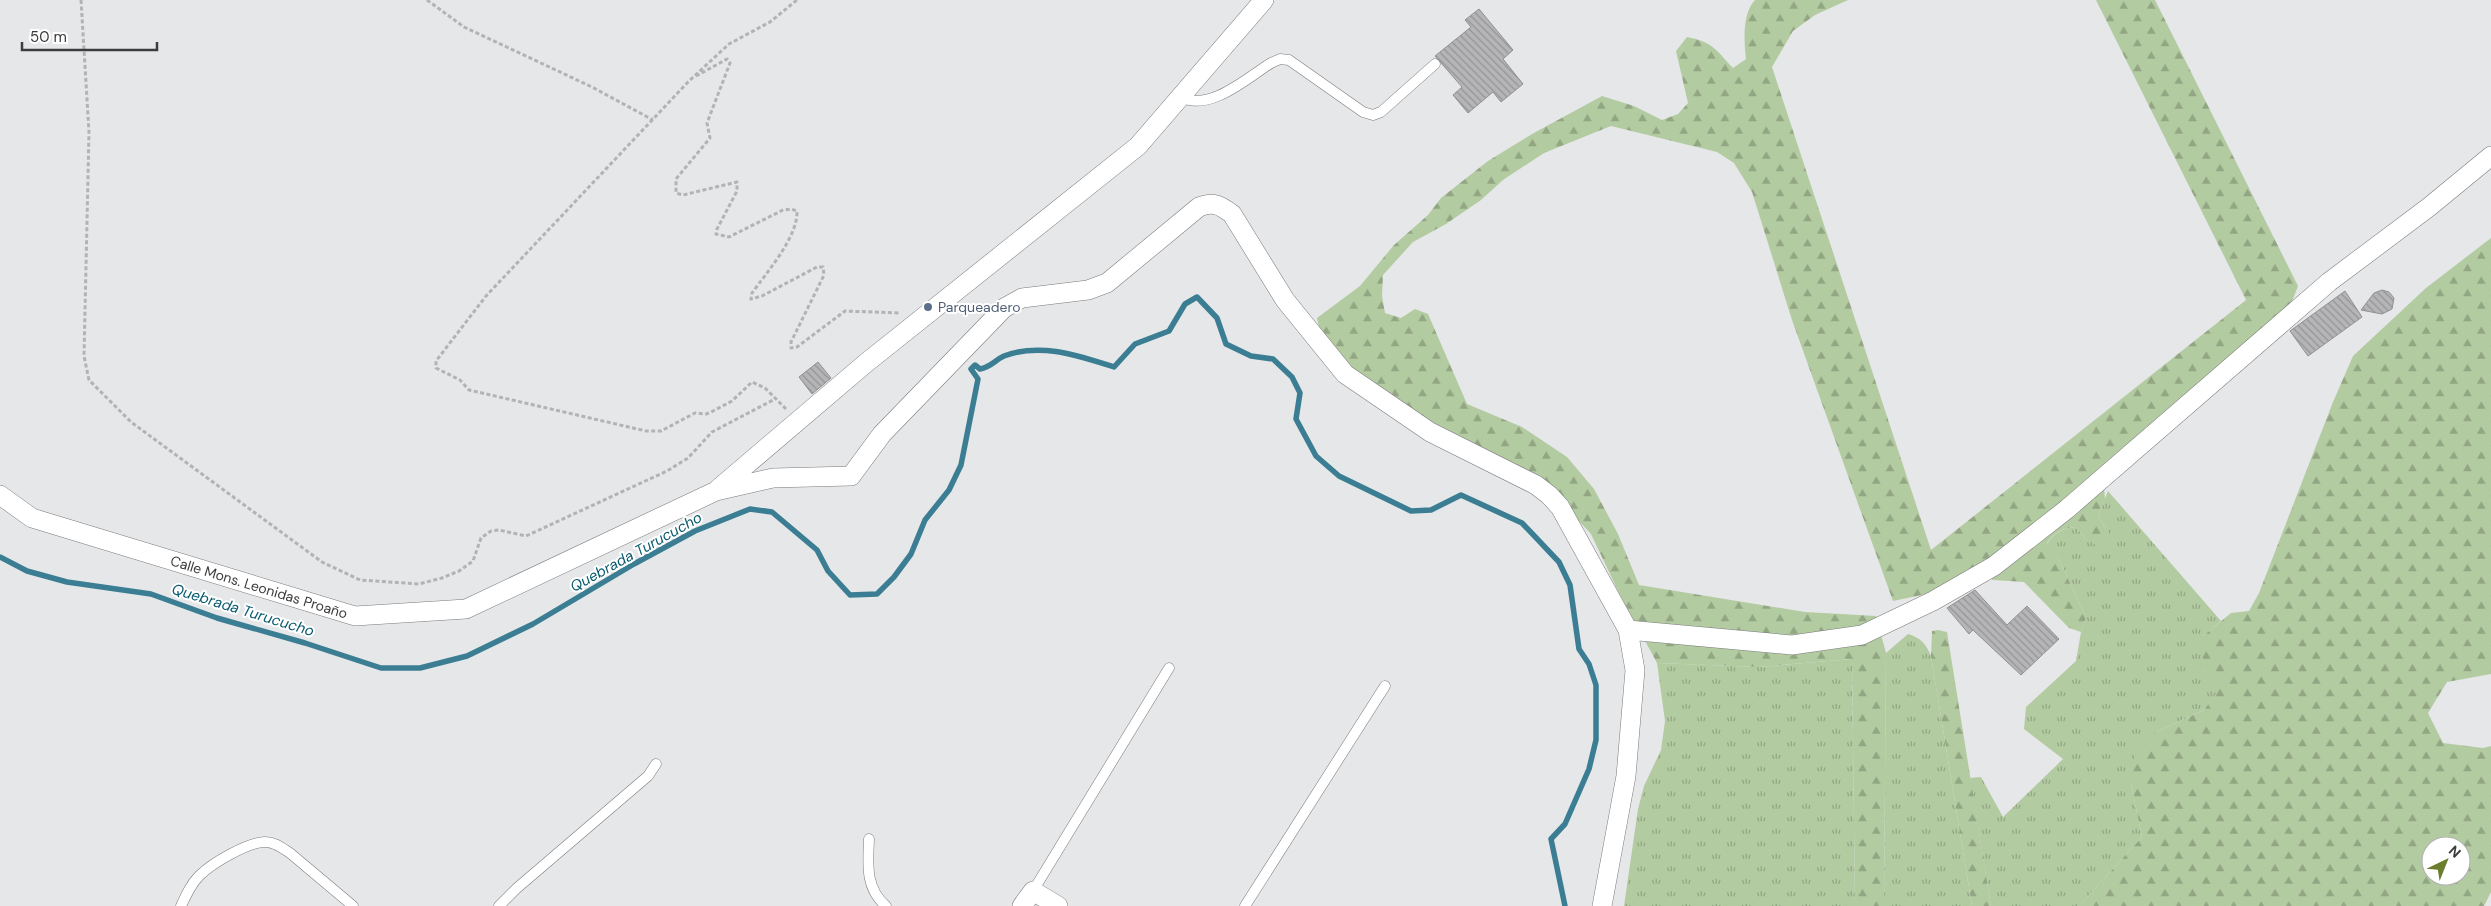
<svg xmlns="http://www.w3.org/2000/svg" width="2491" height="906" font-family="'DM Sans',sans-serif">
<style>
.grass{fill:url(#grass-tufts)}
.forest{fill:url(#forest-firs);fill-rule:evenodd}
.lines{fill:none;stroke-linecap:round;stroke-linejoin:round}
.stream{stroke:#3b7e93;stroke-width:5.5}
.building{fill:url(#building-back-hatch);stroke:#919194}
.lane-casing{stroke:#7a7a7c;stroke-width:11}
.street-casing{stroke:#7a7a7c;stroke-width:20}
.path{stroke:#b3b3b5;stroke-width:3;stroke-dasharray:4 2.5;stroke-linecap:butt}
.lane{stroke:#fff;stroke-width:10}
.street{stroke:#fff;stroke-width:19}
.service-dot{fill:#5c6f8a;stroke:#fff;stroke-width:2}
.labels{text-anchor:middle;dominant-baseline:central;stroke-width:4;stroke-linejoin:round;paint-order:stroke}
.service-label{font-size:14px;fill:#4e5e75;stroke:#fff;text-anchor:start}
.street-label{font-size:14px;fill:#3c3c3d;stroke:#fff}
.water-label{font-size:15px;font-style:italic;fill:#0a5a6f;stroke:#fff}
</style>
<defs>
<pattern id="grass-tufts" width="24" height="20" patternUnits="userSpaceOnUse" patternTransform="scale(1.25)"><rect width="24" height="20" fill="#b3cba1"/><path d="M3 7l-1-3M5 7V3M7 7l1-3M15 17l-1-3M17 17v-4M19 17l1-3" fill="none" stroke="#93a684"/></pattern>
<pattern id="forest-firs" width="22" height="20" patternUnits="userSpaceOnUse" patternTransform="scale(1.25)"><rect width="22" height="20" fill="#b3cba1"/><path d="M5 1l3.5 6h-7zM16 11l3.5 6h-7z" fill="#93a684"/></pattern>
<pattern id="building-back-hatch" width="6" height="6" patternUnits="userSpaceOnUse" patternTransform="scale(1.25)"><rect width="6" height="6" fill="#b5b5b7"/><path d="M-1 5l2 2M0 0l6 6M5-1l2 2" fill="none" stroke="#949496"/></pattern>
</defs>
<rect width="100%" height="100%" fill="#e6e7e9"/>
<path class="grass" d="M2108,491l113,130 -18,15v32l18,20 -17,22 -48,22 -25,52 11,53 -63,69h-88l-21,-128 11,-1 22,40 60,-58 -39,-30 2,-22 50,-46 5,-29 5,-14 -26,-57 -13,-17c8,-12 15,-16 29,-17l10,12 23,-5 -11,-18z
M1908,634c13,4 18,10 23,22l41,250h-88l2,-253z
M1852,659l3,247h-231l14,-97 6,-23 17,-36 4,-29 -8,-58 102,4z"/>
<path class="forest" d="M1755,0h93l-33,15 -22,16 -21,36 159,483 315,-250 -150,-300h59l143,286 -7,18 -187,183 1,12 -7,17 11,18 -2,10 -6,4 -15,-9 -10,-12c-14,1 -21,5 -29,16l13,18 26,57 -5,14 -12,-4 -45,-46 -31,-2 -18,-13 -39,25 -43,9 -101,-281 -40,-128 -18,-29 -17,-11 -106,-26 -67,27 -41,27 -22,20 -35,24 -33,18 -30,33 -1,21 3,17 16,5 14,-9 13,5 39,90 55,23 45,30 27,32 24,45 21,51 166,27 71,4 10,37 -2,253h-29l-3,-247 -93,8 -102,-4 -38,-70 -28,-59 -14,-15 -45,-41 -101,-47 -87,-63 -22,-27 -5,-23 43,-32 34,-41 34,-30 13,-17 47,-37 44,-27 70,-38 32,10 28,14 16,-6 10,-11 -12,-52 11,-14c26,5 29,13 46,31l13,-9c-2,-18 -4,-45 9,-59z
M2491,238v436l-44,8 -19,31 15,30 40,5 8,-2v146l-7,14h-405l63,-69 -11,-53 4,-30 21,-22 48,-22 16,-22 -17,-20v-32l28,-23 18,-2 10,-18 74,-191 20,-46 73,-68zM2431,846h30v30h-30z
M1938,630l9,2 44,274h-19l-41,-250 1,-25z"/>
<g class="lines">
<path class="stream" d="M0,557l27,14 40,11 84,12 66,24 88,25 76,25h39l47,-12 66,-32 101,-60 61,-33 55,-22 22,3 45,38 11,21 22,24 27,-1 17,-17 17,-23 14,-34 24,-30 12,-25 17,-86 -7,-10 4,-4 5,4c11,-2 15,-9 24,-13 37,-14 75,0 110,11l21,-23 34,-13 16,-27 12,-7 20,21 9,26 25,12 22,3 19,18 8,16 -4,26 20,37 23,20 72,35 20,-1 30,-15 61,28 37,39 11,23 9,64 10,15 7,21v55l-7,29 -24,55 -14,15 14,67"/>
</g>
<path class="building" d="M1479,9l34,41 -10,9 20,25 -22,18 -8,-10 -25,21 -15,-18 9,-8 -27,-31 36,-29 -6,-7z
M2382,290l7,2 5,6 -2,11 -10,5 -21,-4 13,-17z
M2345,291l17,26 -54,39 -18,-25z
M818,362l13,16 -19,16 -13,-17z
M1975,590l32,35 20,-19 32,33 -38,36 -48,-45 -4,4 -22,-26z"/>
<g class="lines">
<defs>
<path id="lane" d="M1181,97c29,15 66,-19 90,-34l9,-4 9,1 74,52 10,3 8,-3 54,-48
M869,839c-1,25 -4,49 17,67
M1033,891l136,-223
M181,906c5,-11 10,-22 18,-30 13,-13 49,-34 66,-34 10,0 17,6 25,11l63,53
M499,906l18,-18 131,-112 8,-12
M1245,906l140,-220"/>
<path id="street" d="M718,489l148,-126 272,-217 126,-146
M0,495l32,23 323,98 111,-7 250,-118 57,-13 78,-2 31,-42 122,-126 18,-10 66,-8 19,-7 92,-76c14,-6 21,-2 33,7l53,86 60,74 85,58 106,53 13,10 11,12 68,123 7,40 -9,106 -24,130
M1628,630l164,15 70,-10 71,-34 61,-35 73,-57 262,-227 100,-75 62,-51
M1022,906l11,-15 25,15"/>
</defs>
<use href="#lane" class="lane-casing"/>
<use href="#street" class="street-casing"/>
<path class="path" d="M81,0l8,132 -5,224 5,24 42,42 191,140 38,18 59,4 23,-6 17,-7 14,-10 8,-23 10,-7 8,-1 27,6 141,-65 21,-13 24,-26 63,-33
M427,0l37,27 128,60 61,33
M696,76l31,-17 3,4 -23,60 3,15 -34,41v14l7,2 54,-13v9l-20,38 -1,5 13,3 54,-27 8,-1 6,2c1,26 -30,61 -45,82l-1,6 11,-3 55,-29h6l1,8 -33,67v6l6,-1 48,-36 55,2
M786,409l-21,-21 -13,-6 -20,19 -21,11 -5,2 -11,-1 -34,18h-15l-177,-41 -9,-10 -24,-12v-7l50,-65 203,-215 40,-37 41,-22 27,-22"/>
<use href="#lane" class="lane"/>
<use href="#street" class="street"/>
</g>
<circle class="service-dot" cx="928" cy="307" r="5"/>
<g class="labels">
<g class="service-label">
<text x="938" y="307">Parqueadero</text>
</g>
<g class="street-label">
<text transform="translate(259 587) rotate(17)">Calle Mons. Leonidas Proaño</text>
</g>
<g class="water-label">
<text transform="translate(636 552) rotate(-29)">Quebrada Turucucho</text>
<text transform="translate(243 610) rotate(17)">Quebrada Turucucho</text>
</g>
</g>
<g transform="translate(2446 861) rotate(43)"><circle r="24" fill="#ffffff" stroke="#b1b1b1"/>
<path d="M0-4L9 19L0 12L-9 19Z" fill="#6a7e2e"/>
<text y="-8" font-size="14" font-weight="bold" text-anchor="middle" fill="#3c3c3d">N</text>
</g>
<path d="M22 42v8h135v-8" fill="none" stroke="#3c3c3d" stroke-width="2.5"/>
<text x="30" y="42" font-size="15" fill="#3c3c3d" stroke="#ffffff" stroke-width="4" paint-order="stroke">50 m</text>
</svg>
